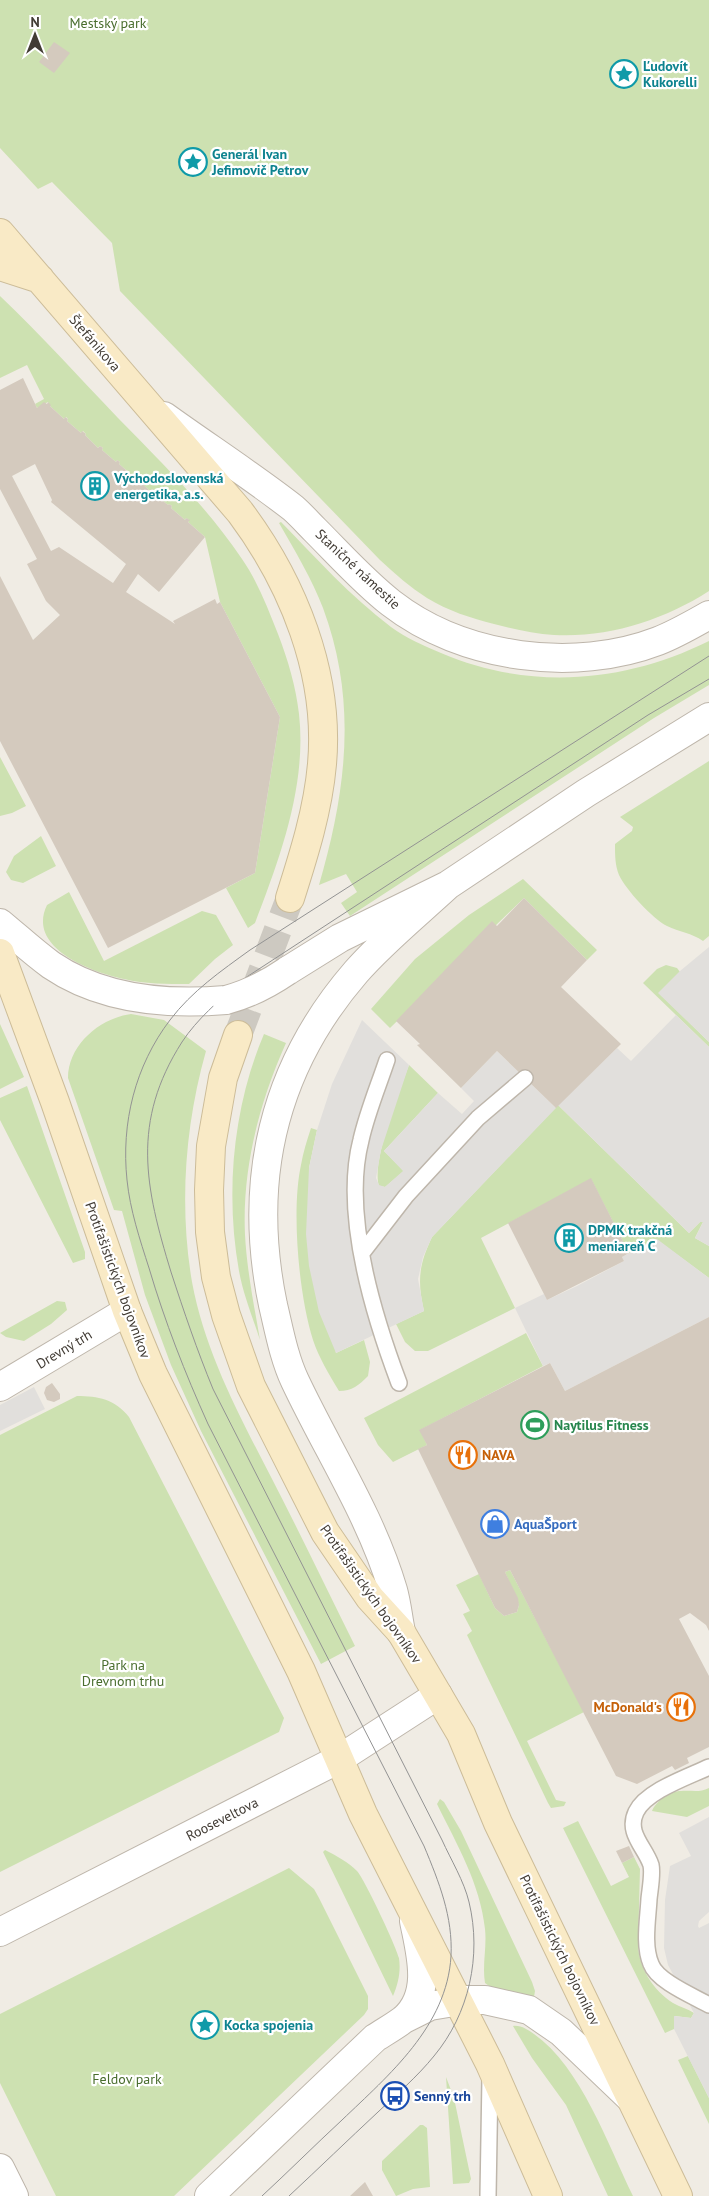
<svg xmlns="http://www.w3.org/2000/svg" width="709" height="2196" font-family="'PT Sans',sans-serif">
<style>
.green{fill:#cde1b1}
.parking{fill:#e1dfdc}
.building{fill:#d4cabe;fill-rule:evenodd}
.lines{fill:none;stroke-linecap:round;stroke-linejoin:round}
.secondary-tunnel{stroke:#cdc9c1;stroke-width:28;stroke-dasharray:28 14;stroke-linecap:butt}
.lane-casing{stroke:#beb6ab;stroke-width:18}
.street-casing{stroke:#beb6ab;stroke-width:30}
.secondary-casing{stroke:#ccbc98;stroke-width:30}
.lane{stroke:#fff;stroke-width:15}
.street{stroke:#fff;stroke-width:28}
.secondary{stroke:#f9eac6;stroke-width:28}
.tram{stroke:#939393;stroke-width:1}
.street-bridge-casing{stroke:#beb6ab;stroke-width:30;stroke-linecap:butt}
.street-bridge{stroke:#fff;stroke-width:28}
.labels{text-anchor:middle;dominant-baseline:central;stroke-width:4.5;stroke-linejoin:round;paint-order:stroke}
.park-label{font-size:14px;fill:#496d2e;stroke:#fff}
.culture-label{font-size:14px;font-weight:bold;fill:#0d838f;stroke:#fff;text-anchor:start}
.street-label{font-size:14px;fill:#423c35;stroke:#fff}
.leisure-label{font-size:14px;font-weight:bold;fill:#27864d;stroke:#fff;text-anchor:start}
.food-label{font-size:14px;font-weight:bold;fill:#c56008;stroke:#fff;text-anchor:start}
.shop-label{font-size:14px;font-weight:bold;fill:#366cbe;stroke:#fff;text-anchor:start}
.transit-label{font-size:14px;font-weight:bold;fill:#164399;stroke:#fff;text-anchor:start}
</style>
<rect width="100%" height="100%" fill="#f0ece4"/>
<path class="green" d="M0,0h709v591c-45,29 -101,47 -155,44 -20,-1 -40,-6 -60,-11 -23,-6 -46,-13 -67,-26 -17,-11 -32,-24 -47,-38l-260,-269 -8,-48 -60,-61 -14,7 -38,-41z
M0,296c41,39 79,81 118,122 44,45 89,89 124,141 16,23 26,50 36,75 10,26 18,53 21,80 8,71 -19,144 -44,209l-7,5 -22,-40 29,-15 25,-156 -60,-115 -15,-65 -17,-15 1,-2 -3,-2 -1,2 -14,-12 1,-2 -3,-2 -1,1 -15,-12 2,-2 -3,-2 -2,2 -14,-13 1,-1 -4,-1 -14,-12 1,-2 -3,-2 -1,2 -14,-12 1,-2 -3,-2 -2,2 -13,-13 1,-1 -3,-3 -2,2 -14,-12 1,-2 -2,-2 -2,2 -14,-13 -2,-4 -11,6 -2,-4 9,-5 -17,-34 -27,13z
M281,522c35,36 69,74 110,105 15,11 33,19 50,26 89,38 183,30 268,-12v44l-55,33 -304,198 -9,-13 16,-11 -11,-18 -27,11c27,-93 39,-183 4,-277 -11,-29 -28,-57 -44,-85z
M0,757l26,49 -14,7 -12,3z
M709,761v175l-6,5c-11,-8 -24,-9 -36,-15 -14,-7 -41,-36 -48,-51 -4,-10 -4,-20 -4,-31l17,-13 1,-4 -13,-10z
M41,836l15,30 -33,17 -12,-3 -5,-8 8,-16z
M523,879l74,71 -10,10 -63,-62 -134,130 -19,-19 44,-50 54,-44z
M69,892l35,69 98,-50 14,4 17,30 -18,14 -26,25c-22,0 -44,0 -65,-5 -32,-7 -98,-31 -77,-74z
M666,965l11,3 3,4 -21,21 50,49v5l-66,-64 14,-14z
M131,1014l33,6 42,31c-21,74 -27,155 -14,231 13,70 47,133 79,195 29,56 56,113 84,169l-34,18 -120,-233 -30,-66 -26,-70 -23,-84 -8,-1 -46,-132c0,-33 32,-60 63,-64z
M0,1024l24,53 -24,12z
M264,1034l22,9c-27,60 -44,126 -41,192 2,36 9,70 15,105 -7,-22 -17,-46 -21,-69 -14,-78 -6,-164 25,-237z
M409,1065l29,28 -54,58 20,20 -19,16 -6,-1c-8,-24 21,-96 30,-121z
M27,1086l58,166v7l-12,4 -73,-143v-22z
M558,1105l131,128 11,-11h3l-8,16 14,8v32l-52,-38 -28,13 -38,-74 -110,59 34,70 -87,43h-13l-10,-9 -9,-18 28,-13c-7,-31 -5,-46 8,-74z
M311,1128l6,2 -8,38 27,185 28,-13 6,22 -2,14c-9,9 -16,15 -29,15 -10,-17 -20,-33 -26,-51 -14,-44 -22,-129 -12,-175 2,-12 6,-25 10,-37z
M57,1301l8,1 2,8 -16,14 -27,17 -18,-4 -6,-4z
M526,1333l17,33 -123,64 7,15 -34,17 -15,-17 -14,-27z
M77,1396c21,0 38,3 52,21l155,301 -5,14 -279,140v-437z
M510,1570l74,142 -57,29 29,59 10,2 -2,4 -13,2 -3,-5 -81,-168 5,-4 -9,-17 7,-3 -14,-26 23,-11 16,34 9,8 13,-4 2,-7 -14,-33z
M709,1788v18l-22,11 -35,-6c4,-10 18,-20 29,-20 11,-1 18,2 28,-3z
M440,1799l4,3 17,29 71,151 3,9 -1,6 -42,-9 -7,-5c-3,-18 2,-36 0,-54 -5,-46 -28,-84 -48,-125z
M578,1821l33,65 18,-9 -7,-14 12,-6 6,12 -2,76c1,23 15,45 35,58 7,4 15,6 21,10l-3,5 -16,-2 -1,13 -9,4 -102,-205z
M325,1850c12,6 23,12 32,21 8,9 39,75 42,87 2,14 -1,26 -6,38l-70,-144z
M289,1868l25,21 5,9 49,98v13l-4,6 -190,181h-118l-56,-113v-69z
M513,2026c8,-1 15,4 21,8 47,33 74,111 99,162h-25l-42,-91 -34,-47z
M688,2056l21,42v26l-31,-64z
M446,2077l8,21 17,81 -2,4 -16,1z
M420,2125h3l4,3 3,59 -17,2 -17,7 -14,-26v-9z"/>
<path class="parking" d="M709,947v95l-51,-49 22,-22z
M676,1015l33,32v199l-14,-8 8,-16h-3l-11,11 -131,-128 59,-57 14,13z
M362,1020l47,45 -28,85 -5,28 3,7 6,2 18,-16 -19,-20 54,-58 24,21 12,-13 -13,-13 36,-37 59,57 -124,129 -9,20 -5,22 6,32 -88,42 -17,-41 -10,-46 -3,-32 3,-66 8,-38 15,-46z
M657,1239l52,39v39l-144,74 -15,-28 -7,3 -28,-58 29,-14 3,6 30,-14 47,-25 -2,-4z
M34,1387l11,22 -45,22v-26z
M709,1817v95l-10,9 -1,5 1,2 10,-5v175l-35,-69v-13l17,2 3,-5 -26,-48 -4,-17 1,-48 5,-34 21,-10 -12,-23z"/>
<path class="building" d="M54,42l16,11 -16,20 -15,-11z
M23,378l14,30 7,-6 3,2 1,-2 3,3 -1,1 14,13 1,-2 3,2 -1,2 14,12 1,-2 4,3 -1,1 13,13 2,-2 3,2 -1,2 14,12 1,-2 3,2 -1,2 14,12 1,-1 3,2 -1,1 14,13 2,-2 3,2 -2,2 15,12 1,-1 3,2 -1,2 14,12 1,-2 4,2 -2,2 17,15 -46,55 -21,-18 -12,18 49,32 -2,-3 42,-22 2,5 3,-2 60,115 -25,156 -147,75 -108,-207v-165l33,64 27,-25 -14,-14 -19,-37 10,-5 -37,-70v-99zM35,464l17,36 -1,2 75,62 -13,19 -54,-36 -8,4 -39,-75z
M524,898l63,62 -26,27 60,57 -65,64 -59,-57 -36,37 -44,-43 3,-1 -24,-23 96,-100 5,5z
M591,1178l38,75 -7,4 2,4 -77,39 -39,-77z
M709,1317v314l-3,-6 -16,-12 -11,6 30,57v71l-22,11 2,5 -14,7 -3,-4 -35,18 -21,-8 -106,-206 -5,2 13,26 1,7 -2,7 -13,4 -9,-8 -77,-159 9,-4 -8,-15 131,-67 15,28z
M52,1383l8,11v5l-6,3 -7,-2 -3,-7 2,-6z
M629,1846l5,11 -12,6 -6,-12z
M365,2182l8,14h-23z"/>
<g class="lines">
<path class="secondary-tunnel" d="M238,1035l52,-137"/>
<defs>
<path id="lane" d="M387,1060c-9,27 -20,53 -26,80 -19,73 12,174 38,243
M362,1253l44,-57 72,-78 47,-40
M709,2005c-16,-9 -52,-24 -58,-41 -8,-19 -3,-45 -2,-65 1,-10 4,-25 2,-34 -6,-18 -25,-32 -15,-53 10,-21 52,-35 73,-45
M488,2196l2,-118"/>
<path id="street" d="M164,416c43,31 88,60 129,92 8,7 15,15 22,22 25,25 49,52 76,73 72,56 184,70 267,38 18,-7 35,-17 51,-26
M0,923c17,14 33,29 51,42 50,34 116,40 175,35
M287,971l53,-33 108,-53 138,-92 123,-76
M0,1387l127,-76
M401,1632c-3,-14 -4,-28 -8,-42 -22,-74 -65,-139 -98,-209 -11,-23 -16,-51 -22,-76 -26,-124 0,-237 83,-333 26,-30 63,-60 92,-87
M0,1932l339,-173 99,-64
M404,2019l26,-13 36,-6h19l44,10 32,22 68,65
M0,2168l14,28
M209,2196l166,-158c9,-6 20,-12 29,-19 29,-25 16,-67 10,-98"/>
<path id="secondary" d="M0,233l240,279c53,71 90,162 82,252 -4,46 -18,90 -32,134
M0,266l40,13
M0,953l55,149 72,209 26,63 148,297 62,143 127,250 58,132
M238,1035l-15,43 -12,68 -2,44 1,42 6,45 10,38 25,71 74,146 45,66 31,34 60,102 37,89 180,373"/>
</defs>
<use href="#lane" class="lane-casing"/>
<use href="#street" class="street-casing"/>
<use href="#secondary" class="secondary-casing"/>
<use href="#lane" class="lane"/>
<use href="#street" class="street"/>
<use href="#secondary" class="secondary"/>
<path class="tram" d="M262,2196c27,-25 53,-51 80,-76 47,-45 105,-94 109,-164 2,-39 -12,-74 -27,-110l-216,-422c-23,-51 -43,-102 -59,-156 -9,-28 -19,-58 -22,-88 -6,-57 8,-114 43,-160 22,-29 51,-49 80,-70l459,-294
M289,2196c30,-28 59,-56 89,-84 19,-18 39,-35 56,-56 35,-42 48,-100 35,-154 -5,-21 -18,-42 -27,-62l-229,-451c-16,-39 -29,-77 -42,-117 -26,-85 -40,-150 11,-230 15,-23 37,-41 57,-60l409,-267 61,-36"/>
<defs>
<path id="street-bridge" d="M226,1000c23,-6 42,-16 61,-29"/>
</defs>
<use href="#street-bridge" class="street-bridge-casing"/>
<use href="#street-bridge" class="street-bridge"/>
</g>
<defs>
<symbol id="sight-ring" viewBox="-11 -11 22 22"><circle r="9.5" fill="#fff" stroke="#0f9aa8" stroke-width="1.5"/><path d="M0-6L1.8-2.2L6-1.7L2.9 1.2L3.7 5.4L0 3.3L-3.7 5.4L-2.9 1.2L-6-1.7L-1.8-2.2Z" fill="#0f9aa8"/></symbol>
<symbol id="building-ring" viewBox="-11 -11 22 22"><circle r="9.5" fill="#fff" stroke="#0f9aa8" stroke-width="1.5"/><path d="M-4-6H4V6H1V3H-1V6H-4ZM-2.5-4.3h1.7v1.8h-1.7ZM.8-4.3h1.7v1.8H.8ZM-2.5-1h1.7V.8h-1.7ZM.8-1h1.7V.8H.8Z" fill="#0f9aa8"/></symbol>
<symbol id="stadium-ring" viewBox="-11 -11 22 22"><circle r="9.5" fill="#fff" stroke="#2e9e5b" stroke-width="1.5"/><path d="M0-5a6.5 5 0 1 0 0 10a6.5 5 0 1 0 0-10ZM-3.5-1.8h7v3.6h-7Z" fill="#2e9e5b"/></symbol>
<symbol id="restaurant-ring" viewBox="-11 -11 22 22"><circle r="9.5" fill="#fff" stroke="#e8710a" stroke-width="1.5"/><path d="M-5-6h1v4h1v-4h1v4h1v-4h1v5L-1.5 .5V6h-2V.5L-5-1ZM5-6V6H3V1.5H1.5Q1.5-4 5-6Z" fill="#e8710a"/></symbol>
<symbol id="shop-ring" viewBox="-11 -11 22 22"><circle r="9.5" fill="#fff" stroke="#3f7fe0" stroke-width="1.5"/><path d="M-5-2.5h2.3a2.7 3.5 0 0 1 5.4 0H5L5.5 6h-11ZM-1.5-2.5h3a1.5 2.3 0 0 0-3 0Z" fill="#3f7fe0"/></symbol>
<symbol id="bus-ring" viewBox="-11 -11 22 22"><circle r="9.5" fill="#fff" stroke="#1a4fb4" stroke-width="1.5"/><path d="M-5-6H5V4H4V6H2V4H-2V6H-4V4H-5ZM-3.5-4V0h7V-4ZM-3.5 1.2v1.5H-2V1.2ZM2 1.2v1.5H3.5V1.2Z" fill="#1a4fb4"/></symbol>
</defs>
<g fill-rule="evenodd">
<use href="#sight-ring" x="608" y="58" width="32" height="32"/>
<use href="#sight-ring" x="177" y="146" width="32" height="32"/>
<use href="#building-ring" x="79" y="470" width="32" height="32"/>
<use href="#building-ring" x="553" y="1222" width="32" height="32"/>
<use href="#stadium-ring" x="519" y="1409" width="32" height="32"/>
<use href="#restaurant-ring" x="447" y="1439" width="32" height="32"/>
<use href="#shop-ring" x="479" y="1508" width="32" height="32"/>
<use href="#restaurant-ring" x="665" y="1691" width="32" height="32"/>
<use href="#sight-ring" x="189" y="2009" width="32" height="32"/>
<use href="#bus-ring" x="379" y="2080" width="32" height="32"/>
</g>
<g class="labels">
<g class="park-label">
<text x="108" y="23">Mestský park</text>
<text x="123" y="1665">Park na<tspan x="123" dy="16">Drevnom trhu</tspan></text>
<text x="127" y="2079">Feldov park</text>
</g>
<g class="culture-label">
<text x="643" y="66">Ľudovít<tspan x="643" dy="16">Kukorelli</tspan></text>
<text x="212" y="154">Generál Ivan<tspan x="212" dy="16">Jefimovič Petrov</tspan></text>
<text x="114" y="478">Východoslovenská<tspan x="114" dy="16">energetika, a.s.</tspan></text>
<text x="588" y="1230">DPMK trakčná<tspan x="588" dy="16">meniareň C</tspan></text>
<text x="224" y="2025">Kocka spojenia</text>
</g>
<g class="street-label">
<text transform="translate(95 343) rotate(49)">Štefánikova</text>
<text transform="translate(358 569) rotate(43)">Staničné námestie</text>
<text transform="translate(118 1280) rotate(70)">Protifašistických bojovníkov</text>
<text transform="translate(64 1349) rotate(-31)">Drevný trh</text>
<text transform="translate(371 1594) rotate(55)">Protifašistických bojovníkov</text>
<text transform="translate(222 1819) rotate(-27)">Rooseveltova</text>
<text transform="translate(560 1950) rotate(64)">Protifašistických bojovníkov</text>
</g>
<g class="leisure-label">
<text x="554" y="1425">Naytilus Fitness</text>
</g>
<g class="food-label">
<text x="482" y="1455">NAVA</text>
<text x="662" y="1707" text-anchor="end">McDonald's</text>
</g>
<g class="shop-label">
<text x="514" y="1524">AquaŠport</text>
</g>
<g class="transit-label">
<text x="414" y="2096">Senný trh</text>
</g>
</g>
<g transform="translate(35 35)" stroke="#ffffff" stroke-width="4" paint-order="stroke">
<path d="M0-4L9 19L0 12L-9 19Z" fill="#423c35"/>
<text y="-8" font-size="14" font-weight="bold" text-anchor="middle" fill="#423c35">N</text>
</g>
</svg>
